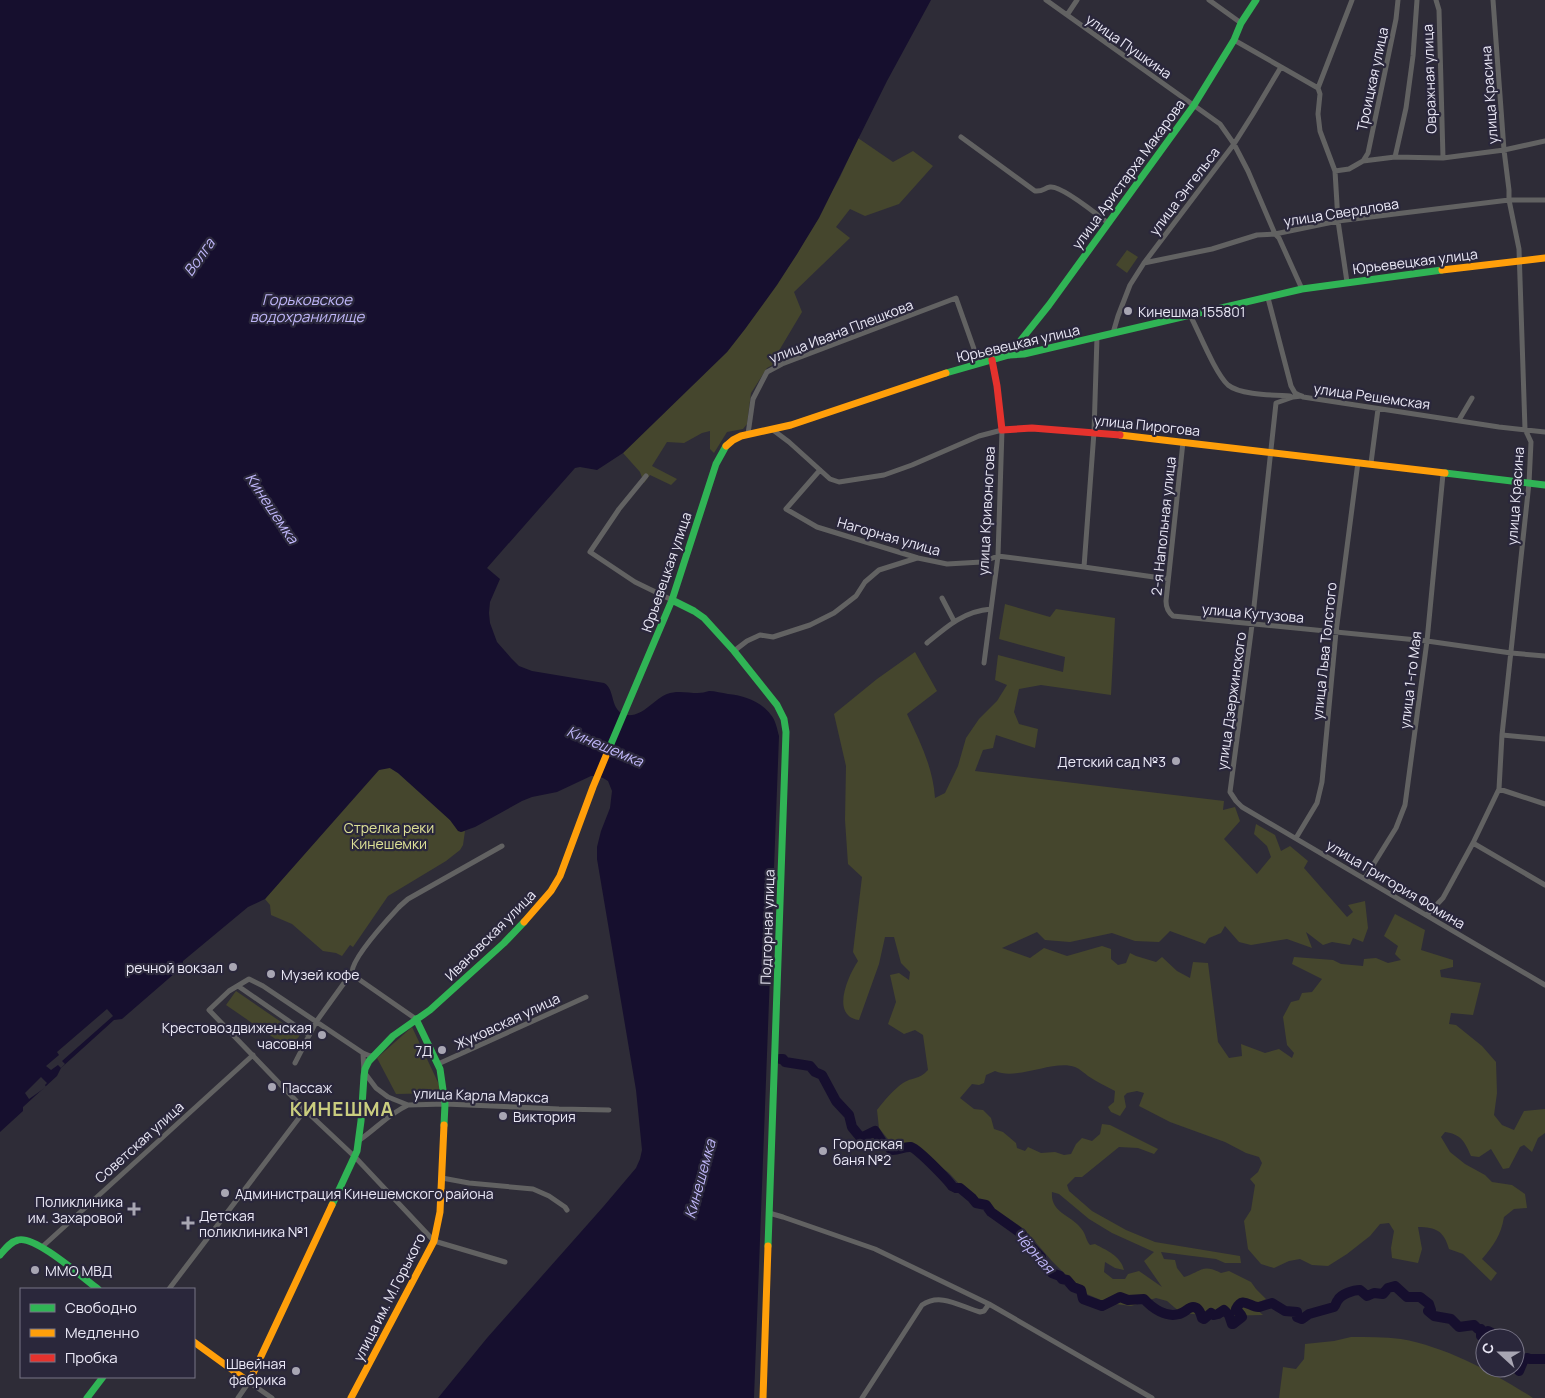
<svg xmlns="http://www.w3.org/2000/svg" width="1545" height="1398" font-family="Manrope,sans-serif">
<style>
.green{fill:#45462d;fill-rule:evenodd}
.water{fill:#160f2e}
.pier{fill:#2e2c37}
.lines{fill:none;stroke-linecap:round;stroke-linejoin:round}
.river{stroke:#160f2e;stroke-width:10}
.street{stroke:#626262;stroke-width:5}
.fast{stroke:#30b455;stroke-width:7}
.slow{stroke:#ff9f0a;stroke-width:7}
.jam{stroke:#e5322d;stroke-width:7}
.poi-dot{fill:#a8a6b3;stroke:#2a273b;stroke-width:2}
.labels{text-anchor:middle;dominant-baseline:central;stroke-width:4.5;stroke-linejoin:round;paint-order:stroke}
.street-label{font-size:14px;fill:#eae8f6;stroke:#2a273b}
.poi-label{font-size:14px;fill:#eae8f6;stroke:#2a273b;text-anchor:start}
.park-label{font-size:14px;fill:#dee197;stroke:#2a273b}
.water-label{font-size:15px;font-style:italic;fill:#beb5f7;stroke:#2a273b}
.district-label{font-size:19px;font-weight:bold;letter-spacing:1px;fill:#cacd7f;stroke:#2a273b}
</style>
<rect width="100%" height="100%" fill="#2e2c37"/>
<path class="green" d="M858,138l35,24 20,-11 20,15 -34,38 -34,12 -15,-7 -14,18 14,11 -56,54 8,20 -25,42 3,7 -13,7 -16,25 -4,31 -4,5 -16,3 -13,21 -4,-4v-18l-8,2 -18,10 -17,-1 -15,24 25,13 -6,6 -21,-10 -6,8 -4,-11 -17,-19 104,-101 18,-23 52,-75 43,-77z
M1127,250l11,7 -11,16 -11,-8z
M1005,604l45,13 6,-8 59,9 -4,77 -70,-10 -22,4 -5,23 5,12 19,5 -3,19 -39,-13 -3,13 -10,2 -8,21 249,30 -1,9 12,-3 5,14 -16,18 33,35 14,-17 -4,-11 -13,-12 2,-10 19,11 6,16 9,-5 18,15 -4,7 43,49 6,-5 -5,-7 17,-4 3,27 -5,14 -10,-4 -3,7 -18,-3 -9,3 -17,-13 6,16 -25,-9 -36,6 -12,-3 -14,-16 -4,7 -12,5 -4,6 -35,-13 -11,11 -24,-1 -23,-8 -42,9 -25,-2 -8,-8 -35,16 28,10 14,-10 23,8 35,-10 9,3v10l7,6 8,-2 4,-10 6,3 20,6 6,-5 15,14 13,7 3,-16 15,1 10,79 11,16 13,-2 -1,-12 24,9 14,-4 13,9 2,-5 -7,-8 -4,-28 8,-15 8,-2 3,-7 10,-1 10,-13 -30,-15 2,-7 39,3 8,4 22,2 1,-7 12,-1 12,5 13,-3 -6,-6 3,-8 -14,-10 11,-22 30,16 -4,20 32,10v7l-13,3 1,7 40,6 -8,32 -22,-2 -2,11 7,1 26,21 14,16 1,31 -3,22 8,10 12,5 10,-19 21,-2v24l-7,5 -6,14 -8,-7 -4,2 -11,21 -6,1 -12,-20 -12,8 -8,-1c-6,-14 -10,-22 -26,-24l-4,5 9,15 15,12 20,11 7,7 20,3 13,9 2,14 -13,1 -10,8c-3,18 -10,28 -22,42l15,14 -6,8 -28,-27 -14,-5c-5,-18 -13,-22 -31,-22l4,22 -4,14 -26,-5 -1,-10 3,-17 -5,-8 -9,1 -10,12 -23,18 -19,12 -16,-1 -12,-6 -11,2 -15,7 -13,-4 -13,-15 -4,-28 7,-11 4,-25 -5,-6 8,-7 4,-9 -3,-6 -13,-4 -21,-11 -55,-20 -31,-16 5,-13 -7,-2 -10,2 -3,3 2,11 -6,9 -9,-4 -3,-5 6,-5 1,-11c-9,-5 -18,-9 -27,-15 -4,-3 -8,-7 -13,-9 -21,-8 -58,14 -80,4l-9,4 -2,8 -5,2 -7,-1 -12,14 14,11 9,1 8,8 3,11 9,3 13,11 1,5 8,3 3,-4 13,6 14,-1 9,3 7,-1 5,-10 6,-6 10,3 8,-7 2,-10 8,1 48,24 -4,5 -16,-6 -19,-1 -37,30h-7l-8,8 2,6 23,20 34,19 29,12 85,14 1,7h-16l-9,-4 -55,-7 3,7 11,1 2,8 7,9c17,-5 18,-14 37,-4l8,-2 22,11 5,7 10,10 -14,6 11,10 -46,1 -36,-3 -14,-12 -11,-3 -25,8 -23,-3 -26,-11 -14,-15 -17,-17 -20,-23 -69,-50 -13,-14 -31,-23 -12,1 -15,-8 -12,-15 -2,-18c7,-9 16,-20 26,-27 9,-6 16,-3 25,-13l-5,-35 -8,-5 -11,4 -16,-10 8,-22 -6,-27 9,-2 10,7 1,-8 -9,-9 -7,-26h-9l-6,27 -20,56c-29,-4 -11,-44 -1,-59l-5,-9 9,-75 -14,-13 -3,-44 1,-54 -12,-52 43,-35 38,-27 22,39 -30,23c13,28 26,53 28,84l10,-5 13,-27 8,-28 13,-19 18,-18 10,-16 -12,-5 3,-25 65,17 2,-15 -66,-18zM1052,1192l7,2 30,25 23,14 42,19 -10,9 18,26 -23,-16 -11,3 -3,5h-12l-9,-7 1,-10 10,6 9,2c-3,-14 -18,-20 -29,-26l-5,1c-4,-5 -4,-9 -7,-14 -10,-16 -33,-17 -31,-39z
M384,768h6l8,5 52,47 7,9 4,3 4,-1 -2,14 -3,5 -14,11 -58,35 -35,51 -3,-2 -8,11 -6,-3 -13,-2 -31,-27 -21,-9 -1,-10 -5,-6 109,-125 5,-4z
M236,991l64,44 -10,14 -64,-44z
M412,1027l31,66 -47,1 -19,-36z
M1351,1337c17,0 33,0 50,2 46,8 93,34 132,59h-254l4,-31 13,2 8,-10 1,-15 29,-3z"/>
<path class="water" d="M0,0h931l-44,81 -68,137 -22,36 -20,31 -32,44 -18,23 -104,101 -26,17 -17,-3 -5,1 -88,100 13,11 -10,23 -1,11 1,10 7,19 14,16 8,8 13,5 72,12c12,6 5,29 23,32 16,2 27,-16 40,-21 10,-4 21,-1 31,-1 4,0 7,-1 11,-2 6,0 13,2 19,3 15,1 34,8 43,21 5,6 6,14 8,21l-25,662h-316l49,-60 116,-131 33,-39 4,-9 2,-9 -6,-60 -39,-231v-12l4,-16 9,-23 2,-17 -4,-10 -5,-3 -6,-2h-6l-34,16 -25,5 -10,4 -47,26 -14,5 -3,-1 -8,-11 -52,-47 -8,-5 -11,2 -114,129 -17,8 -65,54 -1,6 -60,52 -8,1 -53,48 -4,8 -34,31v4l-23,21z"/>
<path class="pier" d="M107,1009l6,7 -51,45 3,3 -4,4 -3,-3 -7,5 -5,-4 13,-11 -2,-3z
M41,1077l6,6 -2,2 1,2 -17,12 -4,-6z"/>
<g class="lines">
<path class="river" d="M780,1059h3l2,3 25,4 5,6 7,3 14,26 13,14 3,12 9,11 14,-7 7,11v2l7,2 2,4c7,1 13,-4 20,-3 5,0 36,32 41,39l4,2h4l12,10 4,5 10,2 5,7 31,22 1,5 18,18 1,6 10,10 8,3 2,3 5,1 6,7 8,3 2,9 19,7 18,-9 8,3 16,-1c8,9 22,19 35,15 5,-1 10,-7 14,-7 6,0 8,7 9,11l2,1 7,-6 3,2 4,-1 6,-4 5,5 3,9h1l9,-7 -1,-2 -5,-6c7,-14 14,-1 23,-2 5,-1 9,-3 13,-4l13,8 12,1v5l5,2 7,-5 25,-7c2,-2 2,-5 4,-7 3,-6 16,-10 22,-10l7,6 7,-3 9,1 5,-6 7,-2 12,11h13l9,7 2,6 -3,1 6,5 17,3 8,8 15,-2 4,4h3v7l7,-5 4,2 1,5
M1515,1348l3,1 -3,2
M1515,1366l4,5 5,-12 3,-1 3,1h15"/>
<path class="street" d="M1046,0l174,124 14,20 14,27 27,63 4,4 23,51
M1209,0l32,23
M1436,0l3,10 4,148
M1067,15l10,-15
M1234,40l84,48 2,6 -2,20 2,17 15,40 3,50 9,61
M1318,88l34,-88
M961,137l74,54c8,1 9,-3 15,-4 11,-2 48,28 58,36
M1395,157l11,-49 7,-52 4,-56
M1363,161l5,-8 28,-134 2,-19
M1335,171l14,-2 14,-8 32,-4 48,1 61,-8 41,-9
M1144,263l68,-14 45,-14 18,-1 63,-13 171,-21h36
M1268,298l23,88 4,7 8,4 196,30 46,5
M1190,315c9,17 25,58 38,70 12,10 46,10 62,11
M1113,333l5,-17 12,-31 14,-22 90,-119 19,-30 28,-47
M1302,396l-9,1 -17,6 -24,222 -22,167 6,9 6,6 303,178
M1459,420l13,-22
M773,430l16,12 41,37 9,3 45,-7 28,-10 67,-29 23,-6 -4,126 -14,107
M748,434l5,-35 14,-27 15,-8 174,-66 23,65
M1183,442l-17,159c0,7 2,11 7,15l254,25 84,12 34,3
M1371,463l7,-54
M820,470l-34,39 31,18 13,4 88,27 29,6 35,-2 16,-6 86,11 84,12
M646,476l-27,33 -29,43 45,30 37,18
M1084,567l10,-135 3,-95
M942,598l12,23
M927,643c19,-16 37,-32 64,-34
M734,651l13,-10 13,-6 13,2 37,-12 24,-12 22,-17 9,-14 14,-12 38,-12
M1502,735l43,4
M1499,789l46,15
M1296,838l21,-35 5,-21 14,-150 22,-170
M1473,843l72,42
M1365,878l31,-50 9,-23 22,-164 16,-167
M1427,915l16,-17 30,-55 26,-54 3,-54 27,-252 2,-41 -6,-13 -6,-180 -10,-49v-10l-5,-40 -11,-150
M352,972l5,6 59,41
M238,986l71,49
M363,1053l1,19 12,16 12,9 20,8 37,-1 114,5 50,1
M375,1055l-5,1 -7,-3 -100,-67 -14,-7 -20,12 -20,19 96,100 50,47 79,84 71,21
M295,1063l21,-41 36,-50c1,-16 36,-53 48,-66l8,-7 94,-53
M438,1064l148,-67
M358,1141c18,-12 29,-26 50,-36
M442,1178l27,5 64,6 16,7 16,11 2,3
M769,1213l14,4 92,32 114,55 163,94
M42,1247l211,-192
M169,1289l136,-179
M238,1398l11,-16 23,16
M862,1398l60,-93c19,-13 39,2 58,7l4,-1 5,-7"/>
<path class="fast" d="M1009,355l40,-50 145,-200 40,-65 7,-17 15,-23
M946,373l63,-18 15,-1 278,-65 140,-19
M1445,473l100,12
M672,600l22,11 10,7 30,33 43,54 7,14 2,13 -18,514
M608,751l64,-151 44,-136 10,-18
M416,1019l24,50 5,35 -1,21
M332,1205l25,-54 4,-30 3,-45 1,-7 4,-8 24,-25 37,-26 74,-67 20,-21
M0,1255c5,-6 10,-13 18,-15 17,-5 65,38 80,49
M87,1398l16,-21"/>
<path class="slow" d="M1442,270l103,-12
M1120,435l325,38
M726,446l7,-6 8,-4 50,-11 155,-52
M524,922l27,-31 9,-15 33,-89 15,-36
M194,1342l55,40 83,-177
M351,1398l83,-157 6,-29 4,-87
M763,1398l5,-152"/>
<path class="jam" d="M992,360l5,26 5,44 30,-2 88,7"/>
</g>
<g class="poi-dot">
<circle cx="1128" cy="311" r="5"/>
<circle cx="1176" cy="761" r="5"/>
<circle cx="233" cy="967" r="5"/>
<circle cx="271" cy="974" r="5"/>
<circle cx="322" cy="1035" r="5"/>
<circle cx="442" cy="1050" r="5"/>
<circle cx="272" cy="1087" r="5"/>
<circle cx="503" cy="1116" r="5"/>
<circle cx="823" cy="1151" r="5"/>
<circle cx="225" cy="1193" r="5"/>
<path d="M131.5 1201.5h5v5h5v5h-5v5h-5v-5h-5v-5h5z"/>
<path d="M185.5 1215.5h5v5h5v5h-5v5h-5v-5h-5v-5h5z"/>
<circle cx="35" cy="1270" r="5"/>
<circle cx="296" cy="1371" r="5"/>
</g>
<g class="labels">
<g class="street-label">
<text transform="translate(1129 46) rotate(35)">улица Пушкина</text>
<text transform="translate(1372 79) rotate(-78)">Троицкая улица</text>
<text transform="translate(1429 79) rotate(-92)">Овражная улица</text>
<text transform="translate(1489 95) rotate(-94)">улица Красина</text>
<text transform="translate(1128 174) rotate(-54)">улица Аристарха Макарова</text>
<text transform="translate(1184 191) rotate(-53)">улица Энгельса</text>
<text transform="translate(1341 212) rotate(-9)">улица Свердлова</text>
<text transform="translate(1415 261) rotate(-7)">Юрьевецкая улица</text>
<text transform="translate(841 331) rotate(-21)">улица Ивана Плешкова</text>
<text transform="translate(1018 343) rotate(-13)">Юрьевецкая улица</text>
<text transform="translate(1372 396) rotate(8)">улица Решемская</text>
<text transform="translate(1147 425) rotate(6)">улица Пирогова</text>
<text transform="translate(1515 496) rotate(-86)">улица Красина</text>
<text transform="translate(986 511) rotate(-87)">улица Кривоногова</text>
<text transform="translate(1163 526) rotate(-84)">2-я Напольная улица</text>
<text transform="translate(889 536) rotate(16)">Нагорная улица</text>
<text transform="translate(666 572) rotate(-71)">Юрьевецкая улица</text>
<text transform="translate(1253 613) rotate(5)">улица Кутузова</text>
<text transform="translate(1324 651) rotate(-84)">улица Льва Толстого</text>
<text transform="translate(1410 680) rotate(-83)">улица 1-го Мая</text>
<text transform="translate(1231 701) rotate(-82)">улица Дзержинского</text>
<text transform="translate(1396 884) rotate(31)">улица Григория Фомина</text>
<text transform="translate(767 927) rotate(-88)">Подгорная улица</text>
<text transform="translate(490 935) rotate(-45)">Ивановская улица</text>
<text transform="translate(507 1021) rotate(-25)">Жуковская улица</text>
<text transform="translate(481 1095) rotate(2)">улица Карла Маркса</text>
<text transform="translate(139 1142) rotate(-42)">Советская улица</text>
<text transform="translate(389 1297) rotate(-63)">улица им. М.Горького</text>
</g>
<g class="poi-label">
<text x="1138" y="311">Кинешма 155801</text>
<text x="1166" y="761" text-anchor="end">Детский сад №3</text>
<text x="223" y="967" text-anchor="end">речной вокзал</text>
<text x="281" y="974">Музей кофе</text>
<text x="312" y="1027" text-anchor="end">Крестовоздвиженская<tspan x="312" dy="16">часовня</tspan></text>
<text x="432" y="1050" text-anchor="end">7Д</text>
<text x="282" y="1087">Пассаж</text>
<text x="513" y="1116">Виктория</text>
<text x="833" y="1143">Городская<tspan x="833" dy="16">баня №2</tspan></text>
<text x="235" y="1193">Администрация Кинешемского района</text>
<text x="123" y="1201" text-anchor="end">Поликлиника<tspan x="123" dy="16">им. Захаровой</tspan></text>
<text x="199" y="1215">Детская<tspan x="199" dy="16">поликлиника №1</tspan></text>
<text x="45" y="1270">ММО МВД</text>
<text x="286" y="1363" text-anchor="end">Швейная<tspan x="286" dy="16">фабрика</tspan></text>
</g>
<g class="park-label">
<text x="389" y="827">Стрелка реки<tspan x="389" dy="16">Кинешемки</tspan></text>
</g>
<g class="water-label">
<text transform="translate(199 257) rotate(-55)">Волга</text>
<text x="307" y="299">Горьковское<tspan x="307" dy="17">водохранилище</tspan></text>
<text transform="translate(272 508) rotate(56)">Кинешемка</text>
<text transform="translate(605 746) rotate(23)">Кинешемка</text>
<text transform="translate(700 1179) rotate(-75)">Кинешемка</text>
<text transform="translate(1034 1251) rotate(48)">Чёрная</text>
</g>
<g class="district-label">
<text x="342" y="1109">КИНЕШМА</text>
</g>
</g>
<rect x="20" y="1288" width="175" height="90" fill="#2a273b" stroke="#777486"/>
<rect x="30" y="1304" width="25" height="8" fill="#30b455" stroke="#777486"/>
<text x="65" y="1313" font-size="15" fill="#eae8f6">Свободно</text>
<rect x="30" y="1329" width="25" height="8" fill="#ff9f0a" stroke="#777486"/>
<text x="65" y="1338" font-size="15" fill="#eae8f6">Медленно</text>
<rect x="30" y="1354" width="25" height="8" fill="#e5322d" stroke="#777486"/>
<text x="65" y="1363" font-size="15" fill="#eae8f6">Пробка</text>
<g transform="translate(1500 1353) rotate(291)"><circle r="24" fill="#2a273b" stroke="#777486"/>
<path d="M0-4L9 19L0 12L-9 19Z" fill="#a8a6b3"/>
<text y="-8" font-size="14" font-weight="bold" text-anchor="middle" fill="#eae8f6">С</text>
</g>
</svg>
